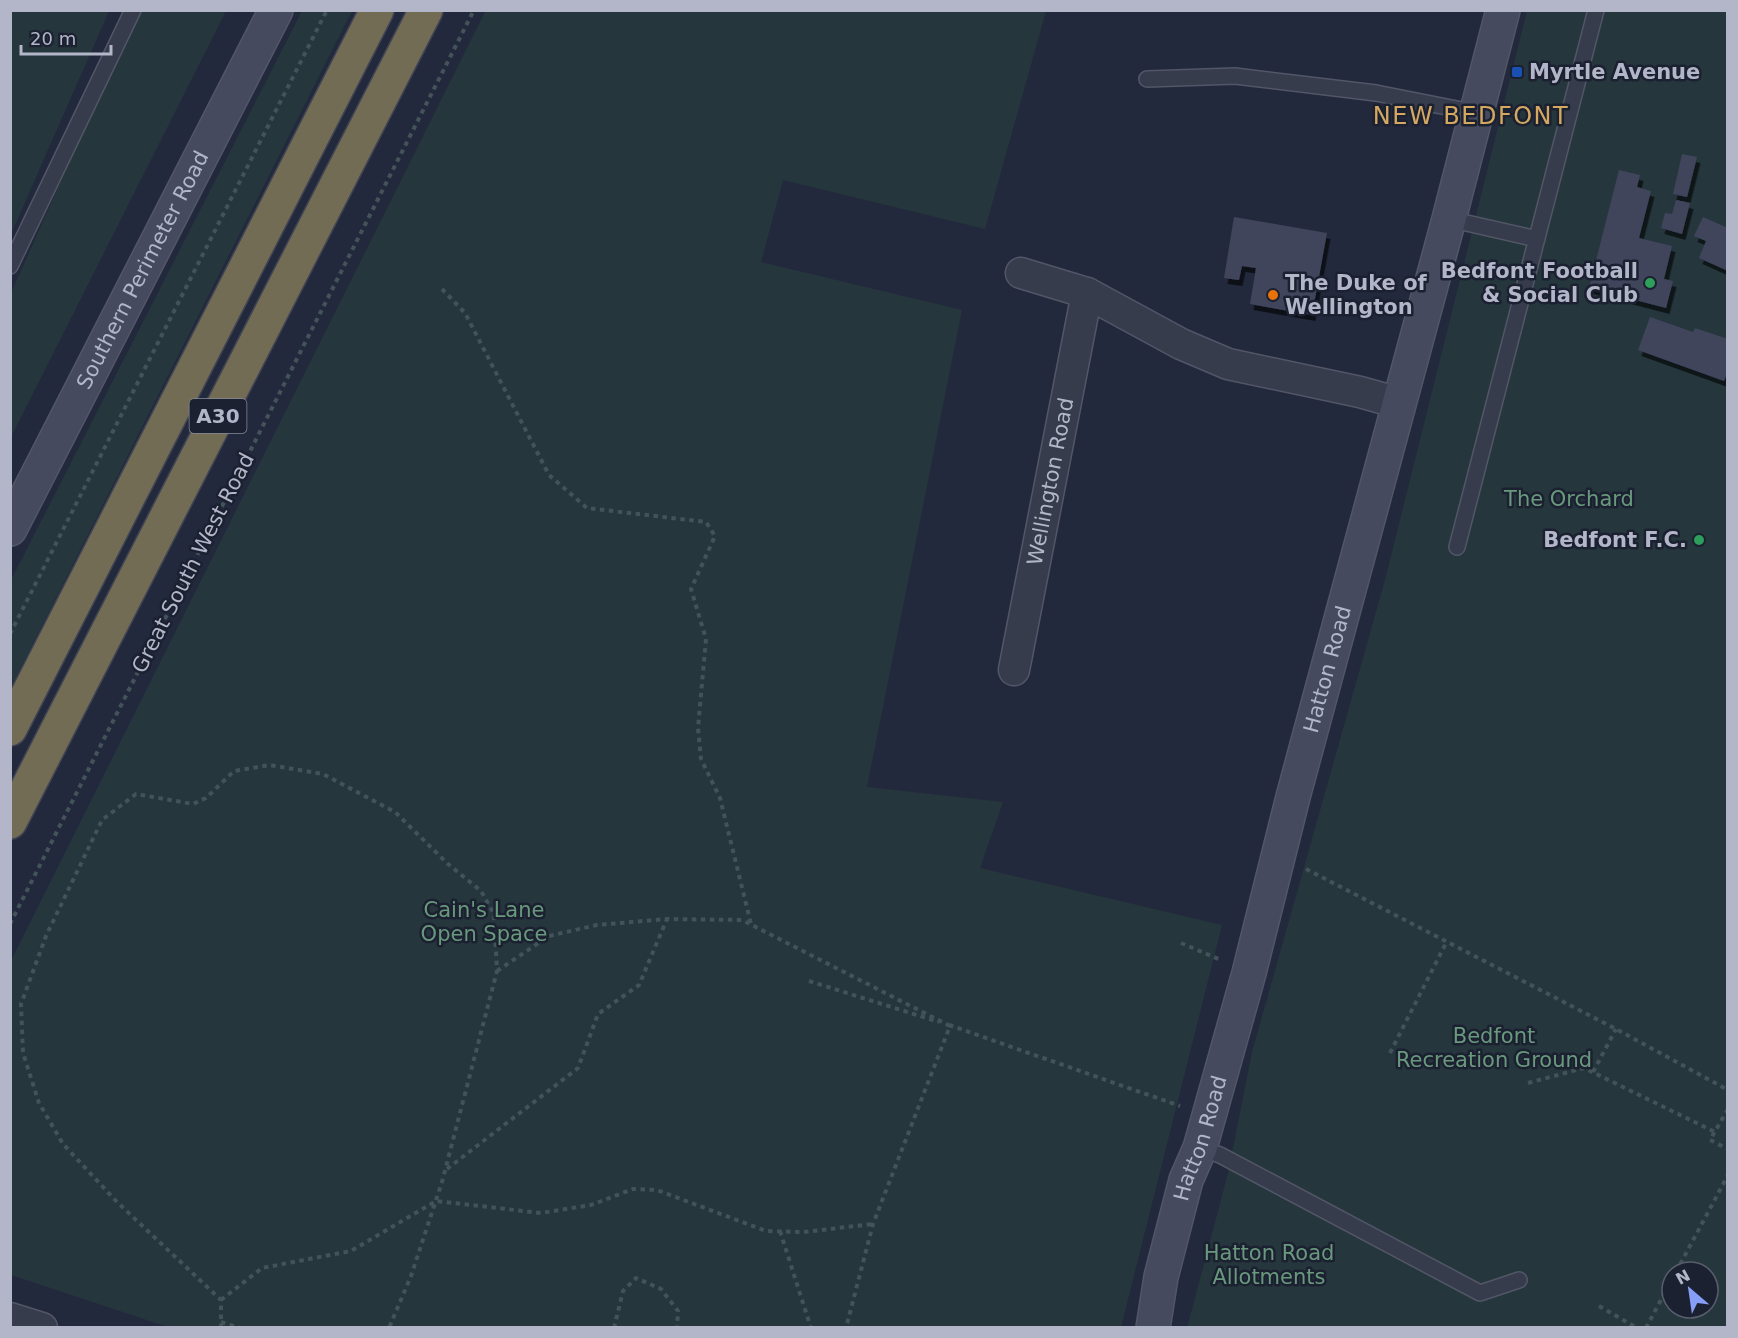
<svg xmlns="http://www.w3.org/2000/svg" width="1738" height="1338" font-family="'DejaVu Sans',sans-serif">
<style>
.green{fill:#25363d;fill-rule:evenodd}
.building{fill:#3f455c;filter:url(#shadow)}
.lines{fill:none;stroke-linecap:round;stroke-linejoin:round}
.lane-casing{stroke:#525667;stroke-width:18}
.street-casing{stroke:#525667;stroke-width:33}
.secondary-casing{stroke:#525667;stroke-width:36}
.highway-casing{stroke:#3f4354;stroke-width:36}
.path{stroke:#43535a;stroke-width:4;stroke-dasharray:4.5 4.5;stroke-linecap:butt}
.lane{stroke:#373c4c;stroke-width:15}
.street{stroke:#373c4c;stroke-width:30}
.secondary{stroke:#454a5f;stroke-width:33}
.highway{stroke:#726c54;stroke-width:33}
.transit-dot{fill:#1a4fb4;stroke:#1c2131;stroke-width:2}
.leisure-dot{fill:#2e9e5b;stroke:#1c2131;stroke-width:2}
.food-dot{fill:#e8710a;stroke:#1c2131;stroke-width:2}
.labels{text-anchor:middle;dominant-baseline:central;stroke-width:5;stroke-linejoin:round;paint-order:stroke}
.shield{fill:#1c2131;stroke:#85899b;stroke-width:1.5}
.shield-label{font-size:20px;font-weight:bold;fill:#b2b6c8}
.poi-label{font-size:21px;font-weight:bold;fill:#b2b6c8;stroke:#1c2131;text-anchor:start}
.street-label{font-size:21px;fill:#b2b6c8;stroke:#1c2131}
.park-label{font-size:21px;fill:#69997d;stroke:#1c2131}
.quarter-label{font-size:24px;letter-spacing:1.5px;fill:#d4a860;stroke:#1c2131}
</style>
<defs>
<filter id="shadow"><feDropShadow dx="3.5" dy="6" stdDeviation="0" flood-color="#0009"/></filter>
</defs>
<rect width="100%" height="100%" fill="#23293c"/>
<path class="green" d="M11,10l98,1 -98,223 -1,-223z
M486,10l560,1 -61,218 -202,-49 -22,82 201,48 -95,477 136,15 -23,66 242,57 -101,402 -950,1 -160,-53v-314z
M137,11h89l-215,426v-144z
M302,11h50l-341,676v-107z
M1527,11h200v1316l-540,1 41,-155 24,-121 133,-472zM1672,1272h36v36h-36z"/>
<path class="building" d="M1682,154l15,3 -10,40 -14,-3z
M1619,170l21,5 -3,12 14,4 -12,47 33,8 -8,33 9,2 -7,27 -77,-20z
M1676,200l14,3 -8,31 -21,-6 4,-15 7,1z
M1234,217l93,16 -15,82 -62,-11 6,-36 -14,-2 -3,14 -15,-2z
M1703,217l25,11v43l-29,-13 7,-17 -12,-5z
M1650,317l43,15 2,-4 33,11v32l-4,10 -86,-31z"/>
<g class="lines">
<defs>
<path id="lane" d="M1147,79l88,-3 141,17 101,20
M1449,219l88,20
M10,266l123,-256
M1457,547l139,-537
M1200,1148l20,7 260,138 39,-13"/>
<g id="street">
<path d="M1021,273l66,20 94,51 47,20 132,28 39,11"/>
<path id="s1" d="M1014,670l73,-377"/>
<path d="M10,1318l32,10"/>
</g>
<g id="secondary">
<path id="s2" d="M10,529l266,-519"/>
<path id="s3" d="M1153,1328l8,-51 25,-97 14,-32 49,-175 44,-176 156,-578 54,-209"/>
</g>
<path id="highway" d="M10,729l367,-719
M10,822l416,-812"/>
</defs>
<use href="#lane" class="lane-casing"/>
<use href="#street" class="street-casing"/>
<use href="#secondary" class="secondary-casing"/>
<use href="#highway" class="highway-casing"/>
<path class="path" d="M442,289l23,24 84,162 38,33 119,14 9,14 -24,53 15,50 -8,89 3,31 19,39 31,126
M10,634l317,-624
M1306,869l310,160 112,61
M10,924l464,-914
M1181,943l40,17
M497,971l52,-35 48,-11 70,-6 75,1 208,106 -77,198 -27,104
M809,981l130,41
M949,1025l231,81
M1390,1053l56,-110
M1593,1072l23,-43
M1528,1083l56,-15 131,64
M1728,1109l-18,31 18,9
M447,1169l131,-101 20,-54 41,-29 28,-66
M780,1231l31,97
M1676,1272l52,-97
M221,1300l41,-32 89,-17 85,-50 105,12 50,-8 42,-16 24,1 109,41 38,1 69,-8
M1599,1306l38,22
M221,1322l19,6
M221,1328v-28l-105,-99 -53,-57 -24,-41 -16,-50 -2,-49 25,-68 56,-116 34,-26 57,10 13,-6 28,-27 36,-6 53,9 72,38 53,52 33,27 13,23 3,57 -55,211 -31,94 -22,52
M614,1328l9,-37 13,-13 25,11 17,22 -1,17
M1646,1328l26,-49"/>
<use href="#lane" class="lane"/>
<use href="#street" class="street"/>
<use href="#secondary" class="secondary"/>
<use href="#highway" class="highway"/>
</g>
<rect class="transit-dot" x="1511" y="66" width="12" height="12" rx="3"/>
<g class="leisure-dot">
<circle cx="1650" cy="283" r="6"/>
<circle cx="1699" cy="540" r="6"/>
</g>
<circle class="food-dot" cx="1273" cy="295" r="6"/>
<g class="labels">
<rect class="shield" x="189.5" y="399" width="57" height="34" rx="4.5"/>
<g class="shield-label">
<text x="218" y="416">A30</text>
</g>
<g class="poi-label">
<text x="1529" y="72">Myrtle Avenue</text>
<text x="1638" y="271" text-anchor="end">Bedfont Football<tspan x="1638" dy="24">&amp; Social Club</tspan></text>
<text x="1285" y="283">The Duke of<tspan x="1285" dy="24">Wellington</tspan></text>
<text x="1687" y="540" text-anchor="end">Bedfont F.C.</text>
</g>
<g class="street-label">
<text stroke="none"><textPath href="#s2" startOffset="291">Southern Perimeter Road</textPath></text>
<text stroke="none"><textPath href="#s1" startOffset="192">Wellington Road</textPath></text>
<text transform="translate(193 563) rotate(-63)">Great South West Road</text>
<text stroke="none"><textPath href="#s3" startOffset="682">Hatton Road</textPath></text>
<text stroke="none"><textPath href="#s3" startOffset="196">Hatton Road</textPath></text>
</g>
<g class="park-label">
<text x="1569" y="499">The Orchard</text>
<text x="484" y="910">Cain's Lane<tspan x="484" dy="24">Open Space</tspan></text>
<text x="1494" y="1036">Bedfont<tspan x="1494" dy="24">Recreation Ground</tspan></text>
<text x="1269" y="1253">Hatton Road<tspan x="1269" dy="24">Allotments</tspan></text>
</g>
<g class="quarter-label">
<text x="1471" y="116">NEW BEDFONT</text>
</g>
</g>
<rect width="1738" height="1338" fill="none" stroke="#b2b6c8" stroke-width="24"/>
<g transform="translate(1690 1290) rotate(331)"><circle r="28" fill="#1c2131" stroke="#585d6d" stroke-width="1.5"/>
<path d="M0-4.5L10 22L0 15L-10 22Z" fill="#879ef8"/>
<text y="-9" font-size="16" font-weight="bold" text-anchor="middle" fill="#b2b6c8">N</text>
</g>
<path d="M21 45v9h90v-9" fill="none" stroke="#b2b6c8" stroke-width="3"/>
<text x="30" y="45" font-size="18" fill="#b2b6c8" stroke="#1c2131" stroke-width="4.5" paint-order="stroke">20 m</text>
</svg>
